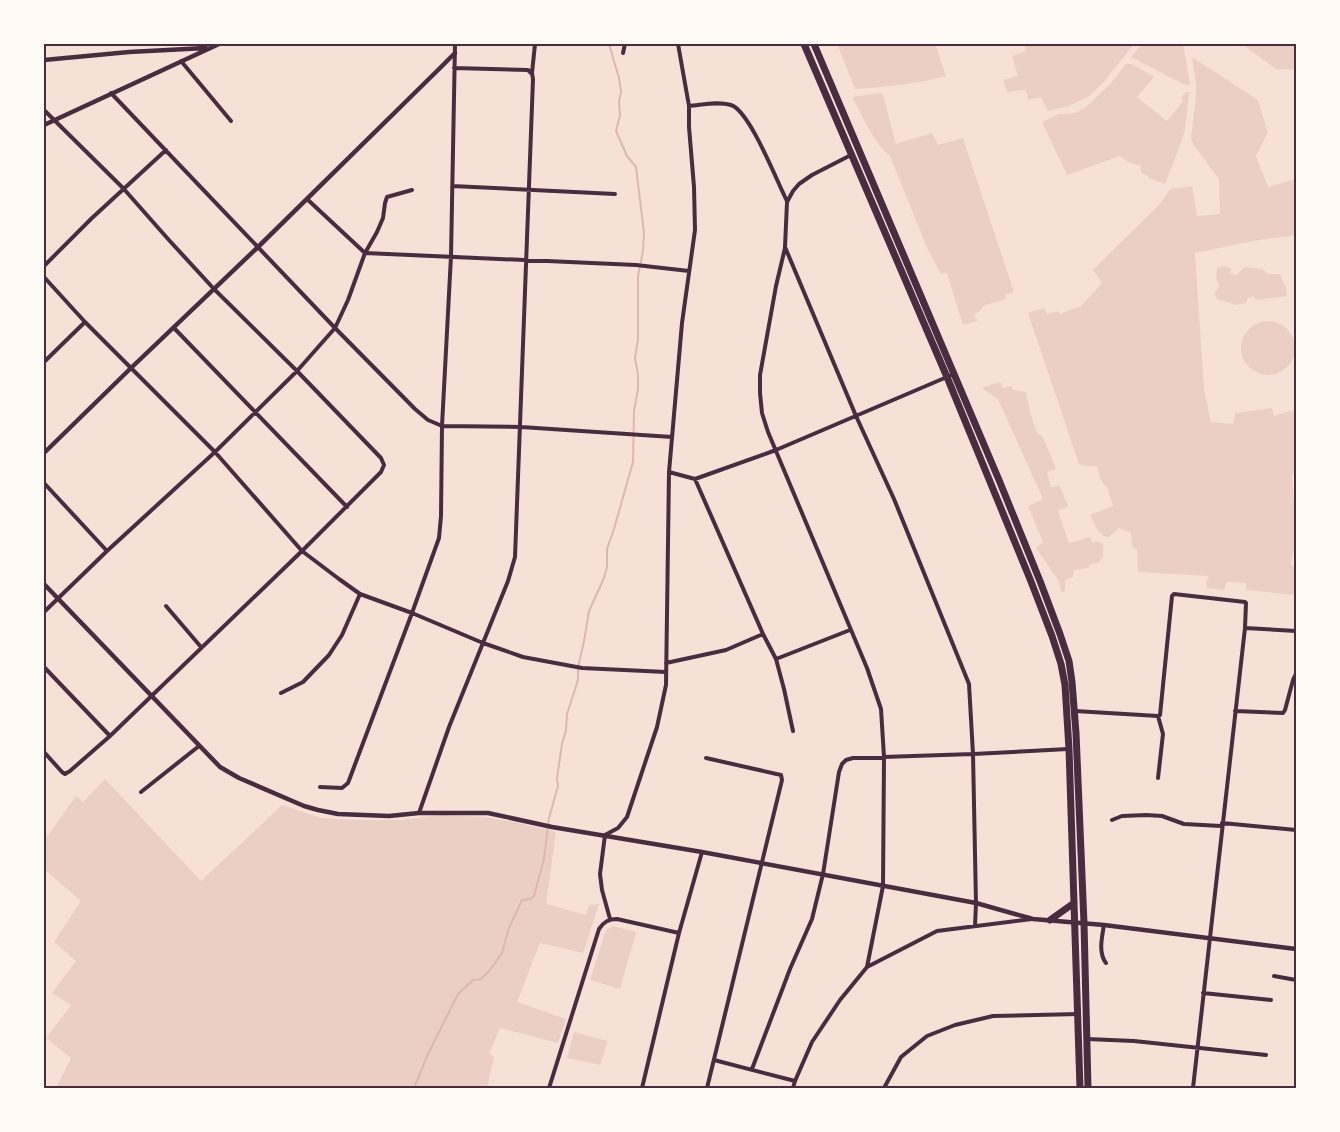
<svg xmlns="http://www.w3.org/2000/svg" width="1340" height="1132" font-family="'Roboto Serif',serif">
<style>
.green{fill:#ebcfc5}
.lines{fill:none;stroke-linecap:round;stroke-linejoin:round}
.stream{stroke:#dcb8b0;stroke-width:2}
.minor{stroke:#4a2c40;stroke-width:4}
.tertiary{stroke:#4a2c40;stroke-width:4.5}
.trunk{stroke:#4a2c40;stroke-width:7}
.neatline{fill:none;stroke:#4a2c40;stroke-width:2}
</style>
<rect width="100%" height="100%" fill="#f7e1d7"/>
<path class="green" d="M837,44h98l11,32c-30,8 -60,11 -91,13z
M1024,44h110l-31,39 -15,14 -19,9 -21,5 -7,-14 -13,3 -1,-7 -2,-3 -18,2 -4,-12 15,-4 -6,-20 14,-5z
M1142,44h41l7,40 -2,1 -5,-1 -52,-27z
M1242,44h54v26l-20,-1z
M1192,58l3,1 60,39 3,3 10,31 -12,24 12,31 28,-8v56l-43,6 -58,12 9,136 7,33 22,2 2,-11 37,-5 2,8 22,-7v58l-4,10 4,56v17l-3,4 -2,10 5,4v27l-50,-5v-7l-19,-1 -3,8 -17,-2 -1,-6 3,-6 -71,-4 -1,-22 -5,-4 -1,-13 -12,-5 -10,9 -6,-1 -6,-7 -7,-14 23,-9 -6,-19c-6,-3 -8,-14 -10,-21h-11l-7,-2 -51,-151 16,-5 3,6 11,-3 2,3 21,-8 21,-23 -9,-13 67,-66 10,-15 22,-3 5,30 23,-2 -1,-35 -26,-35 -2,-7 5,-40v-14z
M1126,64h6l22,13 -17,20 30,24 16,-20 -2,-3 5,-6h3l-4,39 -8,22 -12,31 -17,-6 1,-2 -8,-3v-7l-13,-4 -8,-6 -53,19 -25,-53 17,-8 16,-1 11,-6 25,-24z
M881,93l2,2 13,49 36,-11 6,12 25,-7 51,154 -9,3 1,4 -23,7 -2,4 -7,4 3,7 -14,4 -16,-52 -6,1 -13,-24 -38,-94c-14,-9 -29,-43 -38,-59z
M1225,266l7,3 -3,4 7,2 9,-8 17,2 6,5h12l6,14 1,8 -31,4 -3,-4 -5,2 -2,5 -10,2 -19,-6 -3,-6 6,-7 -4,-7 1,-11z
M1241 348a27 27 0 1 1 54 0a27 27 0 1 1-54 0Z
M1000,382l3,6 8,-2 2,4 13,2 4,20 7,21 5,3 4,8 10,25 -9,3 4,15 9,-1 8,20 -10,5 11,32 21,-6 3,6 3,-2 7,3v13l-4,5 -10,3v3l-15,2 -1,7 -8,3v10l-3,3 -4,-13 -22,-32 7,-6 -15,-36 15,-7 -45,-100 -14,-9 -1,-3z
M105,779l96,102 81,-76 39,13 31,2h50l36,-5 46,2 31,5 41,10 -10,72 40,11 3,-10 10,-1 -16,49 -43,-10 -23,59 49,17 -8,24 -58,-15 -11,26 5,3 -7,31h-431l15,-30 -25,-20 25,-33 -19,-12 24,-32 -22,-19 27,-41 -37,-32v-28l32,-45 7,6z
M613,926l23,6 -16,57 -30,-9 16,-50z
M574,1032l34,9 -8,24 -33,-7z"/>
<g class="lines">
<path class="stream" d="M414,1088l14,-34 30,-60 15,-14 8,-1 9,-9 12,-17 7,-25 13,-28 8,-1 4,-3 10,-37 5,-41 9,-32 -1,-8 5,-34 4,-14 1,-16 11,-34v-12l6,-27 5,-30 15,-33 3,-11v-18l7,-20 19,-67 1,-51 4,-22v-14l-3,-17 3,-19v-63l5,-25 1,-18 -8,-66 -9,-11 -11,-25 4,-16 -1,-13 2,-10 -2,-14 -10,-34"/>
<path class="minor" d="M623,53l2,-9
M181,61l50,60
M454,68l74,2 3,3
M111,93l224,235 80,81 13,11 14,6 79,1 151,10
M689,106c13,-1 28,-5 42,-1 19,6 46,77 56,96
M44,110l79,78 45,51 46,50 83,82 84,87 3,7 -3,7 -79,79 -192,185 -40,35 -5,3 -3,-2 -18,-20
M851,155l-39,20 -13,9 -6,7 -6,11 -2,45 71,169 38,83 75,185 4,70 3,149 -1,23
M452,186l163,8
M307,199l58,54 271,12 53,6
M785,248l-9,38 -16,89v18l2,20 6,19 99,236 14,41 3,48 -1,129 -16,81
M44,266l48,-48 74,-68
M44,277l41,45 130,130 87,99 37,28 21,15 52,19 71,30 40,14 59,11 84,4
M174,328l173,179
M44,362l41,-40
M669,472l26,7 81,-29 178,-76
M695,479l68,155 13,25 8,30 9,42
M44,483l63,68
M166,606l35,41
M44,612l63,-61 108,-99 82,-81 38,-43 13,-28 17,-47 12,-21 6,-14 2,-15 2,-6 25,-7
M1245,628l51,3
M776,659l74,-29
M666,663l60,-13 37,-16
M44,667l66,69
M281,693l22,-11 26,-27 13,-20 18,-41
M1075,711l83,5
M1235,711l48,2 2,-3 8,-30 3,-6
M706,758l75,17 1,5 -75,308
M1158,778l5,-44 -5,-18 2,-1 12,-119 2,-2 71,8 1,1 -1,25 -52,460
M320,787l22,1 6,-5 64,-170 27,-75 2,-22 1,-90 9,-170 4,-212
M141,792l58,-46
M419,813l30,-86 59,-146 7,-24 18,-478 -1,-6 3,-29
M1112,820l10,-4 24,-1 16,1 22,8 37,2
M1222,823l74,7
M610,919l-8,-29 -2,-16 5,-39 13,-7 9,-11 30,-90 9,-42 3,-213 13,-149 13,-93 -1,-43 -5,-60v-21l-11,-62
M1104,925c-2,12 -6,28 2,38
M1274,976l22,4
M1203,993l68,7
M1087,1039l47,2 132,14
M714,1060l81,21
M752,1069l38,-100 22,-50 11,-45 16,-102 3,-8 4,-4 7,-2 120,-4 95,-5
M549,1088l50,-159c5,-7 9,-10 18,-10l62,14
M642,1088l37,-155 23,-81
M793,1088l2,-7 17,-39 28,-42 27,-33 70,-36 95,-12
M884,1088l17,-31 26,-21 28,-11 38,-9 85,-2"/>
<path class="tertiary" d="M44,60l85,-8 77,-4
M44,125l175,-81
M44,453l87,-85 127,-121 180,-177 17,-17
M44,584l176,183 19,11 65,28 14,4 20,4 51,2 30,-3h69l64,14 150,25 274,51 57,16 71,6 192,24"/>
<path class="trunk" d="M804,44l143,333 83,202 22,57 9,28 4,21 4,64 11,339
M814,44l185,436 41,101 20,53 9,27 3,21 4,51 8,190 4,165
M1050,920l24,-17"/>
</g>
<rect width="1340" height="1132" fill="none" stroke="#fffaf5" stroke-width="90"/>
<rect x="45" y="45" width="1250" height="1042" class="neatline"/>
</svg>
